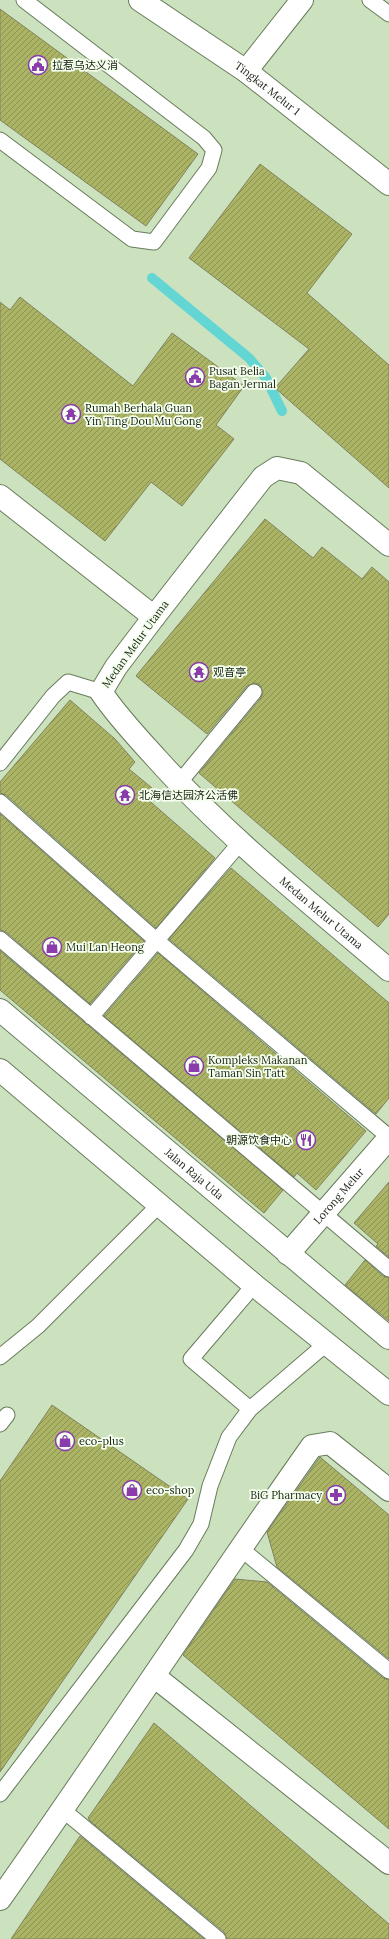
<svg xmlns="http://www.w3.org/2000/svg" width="389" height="1939" font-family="Lora,'Noto Sans SC',serif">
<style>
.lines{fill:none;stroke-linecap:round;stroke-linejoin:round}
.stream{stroke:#63d6d4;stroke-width:10}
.building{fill:url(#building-hatch);stroke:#80845f}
.service-casing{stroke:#687c5c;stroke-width:17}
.pedestrian-casing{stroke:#687c5c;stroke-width:24}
.minor-casing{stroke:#687c5c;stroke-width:24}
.primary-casing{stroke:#687c5c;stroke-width:24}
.service{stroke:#fff;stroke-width:15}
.pedestrian{stroke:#fff;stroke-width:22}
.minor{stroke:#fff;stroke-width:22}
.primary{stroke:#fff;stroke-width:22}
.labels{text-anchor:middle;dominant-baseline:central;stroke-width:3.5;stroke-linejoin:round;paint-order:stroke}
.poi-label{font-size:11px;fill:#182013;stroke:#f4ffed;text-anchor:start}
.street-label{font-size:11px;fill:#182013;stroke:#f4ffed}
</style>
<defs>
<pattern id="building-hatch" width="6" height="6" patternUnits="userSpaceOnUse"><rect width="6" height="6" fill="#abb364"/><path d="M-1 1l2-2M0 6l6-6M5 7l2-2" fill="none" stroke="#8a9151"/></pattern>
</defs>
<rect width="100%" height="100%" fill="#cce2be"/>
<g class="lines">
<path class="stream" d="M152,278l97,80 17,20 16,33"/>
</g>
<path class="building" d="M0,9l198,145 -52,72 -146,-106z
M260,164l92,70 -45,59 82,72v123l-114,-100 34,-39 -120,-91z
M20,297l113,89 39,-53 72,53 -28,39 18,14 -52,67 -31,-24 -46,59 -105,-82v-157l10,8z
M265,519l48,39 9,-11 40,32 10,-12 17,15v332l-11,13 -179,-154 62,-75 2,-5 -3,-8 -5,-2 -8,3 -40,48 -71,-58z
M70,700l45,39 20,23 -6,7 23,19 -7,9 70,61 -59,70 -150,-133 -6,-2v-11z
M0,814l144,127 -54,63 -84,-72 -6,-2z
M231,868l158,135v95l-13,16 -207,-175z
M0,951l283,239 -19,23 -264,-223z
M158,953l208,178 -50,59 -19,-17 -3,4 -190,-161z
M389,1182v75l-13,-11 2,-2 -24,-21z
M365,1260l18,16 6,2v43l-44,-36z
M52,1405l136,94 -188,273v-291z
M320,1457l69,58v144l-112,-92 -10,-35z
M235,1579l32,3 116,96 6,2v149l-206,-174z
M154,1723l235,201v15h-162l-3,-7 -134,-111 -2,-3z
M80,1836l124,103h-193z"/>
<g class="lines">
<defs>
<path id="service" d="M370,0l19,14
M0,140l132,99 22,3 55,-74 5,-18 -10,-12 -180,-138
M0,763l53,-67 15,-14 33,10
M179,783l75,-91
M0,802l156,138 233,197
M0,939l389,330
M91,1017l149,-174
M0,1357l38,-31 121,-121
M250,1409l-59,-50 63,-74
M0,1424l7,-9
M240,1548l149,123
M0,1794l186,-244 15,-26 9,-38 19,-49 21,-28 77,-66
M63,1810l155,129"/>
<path id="pedestrian" d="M0,496l154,121"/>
<g id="minor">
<path id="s1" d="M140,0l106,71 143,113"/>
<path d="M246,71l56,-71"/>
<path id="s2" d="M389,545l-88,-72 -24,-5 -14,9 -109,140 -38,50 -15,25c16,24 36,45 56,67 70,78 152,143 232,211"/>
<path id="s3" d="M288,1254l101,-116"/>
<path d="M154,1676l235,187"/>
<path d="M0,1899c106,-150 206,-303 312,-453l18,-3 59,47"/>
</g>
<g id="primary">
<path id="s4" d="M0,1010l389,328"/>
<path d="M0,1070l254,215 135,109"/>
</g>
</defs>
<use href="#service" class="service-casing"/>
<use href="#pedestrian" class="pedestrian-casing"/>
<use href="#minor" class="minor-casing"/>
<use href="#primary" class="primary-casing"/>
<use href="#service" class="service"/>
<use href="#pedestrian" class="pedestrian"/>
<use href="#minor" class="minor"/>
<use href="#primary" class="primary"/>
</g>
<defs>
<symbol id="civic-ring" viewBox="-11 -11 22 22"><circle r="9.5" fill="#f4ffed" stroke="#8a3cac" stroke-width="1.5"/><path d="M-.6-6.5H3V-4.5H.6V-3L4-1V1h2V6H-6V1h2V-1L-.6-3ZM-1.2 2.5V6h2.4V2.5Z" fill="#8a3cac"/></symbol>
<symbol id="temple-ring" viewBox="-11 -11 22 22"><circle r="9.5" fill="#f4ffed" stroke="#8a3cac" stroke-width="1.5"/><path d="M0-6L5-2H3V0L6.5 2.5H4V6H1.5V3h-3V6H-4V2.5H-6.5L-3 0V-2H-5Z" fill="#8a3cac"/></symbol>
<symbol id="shop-ring" viewBox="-11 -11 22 22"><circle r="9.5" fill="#f4ffed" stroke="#8a3cac" stroke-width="1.5"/><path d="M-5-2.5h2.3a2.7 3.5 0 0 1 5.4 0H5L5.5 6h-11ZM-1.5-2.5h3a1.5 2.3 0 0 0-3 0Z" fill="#8a3cac"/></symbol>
<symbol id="restaurant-ring" viewBox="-11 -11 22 22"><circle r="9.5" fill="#f4ffed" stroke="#8a3cac" stroke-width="1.5"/><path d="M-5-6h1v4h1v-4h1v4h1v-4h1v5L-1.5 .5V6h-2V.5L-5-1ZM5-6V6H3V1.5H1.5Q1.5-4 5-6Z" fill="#8a3cac"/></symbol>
<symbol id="pharmacy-ring" viewBox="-11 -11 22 22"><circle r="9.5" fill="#f4ffed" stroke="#8a3cac" stroke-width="1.5"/><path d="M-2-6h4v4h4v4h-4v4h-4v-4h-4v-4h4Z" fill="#8a3cac"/></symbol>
</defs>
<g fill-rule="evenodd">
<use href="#civic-ring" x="27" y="54" width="22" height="22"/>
<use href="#civic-ring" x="184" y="366" width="22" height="22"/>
<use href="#temple-ring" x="60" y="403" width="22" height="22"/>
<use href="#temple-ring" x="188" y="661" width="22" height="22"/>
<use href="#temple-ring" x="114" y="784" width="22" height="22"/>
<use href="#shop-ring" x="41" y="936" width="22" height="22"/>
<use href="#shop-ring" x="183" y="1055" width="22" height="22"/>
<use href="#restaurant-ring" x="295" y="1129" width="22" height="22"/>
<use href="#shop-ring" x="54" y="1430" width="22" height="22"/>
<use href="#shop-ring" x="121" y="1479" width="22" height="22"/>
<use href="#pharmacy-ring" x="325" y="1484" width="22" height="22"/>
</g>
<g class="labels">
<g class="poi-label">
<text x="52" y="65">拉惹乌达义消</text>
<text x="209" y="371">Pusat Belia<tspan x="209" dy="13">Bagan Jermal</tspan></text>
<text x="85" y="408">Rumah Berhala Guan<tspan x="85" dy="13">Yin Ting Dou Mu Gong</tspan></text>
<text x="213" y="672">观音亭</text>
<text x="139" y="795">北海信达园济公活佛</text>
<text x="66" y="947">Mui Lan Heong</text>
<text x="208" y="1060">Kompleks Makanan<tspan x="208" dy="13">Taman Sin Tatt</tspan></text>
<text x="292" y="1140" text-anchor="end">朝源饮食中心</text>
<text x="79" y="1441">eco-plus</text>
<text x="146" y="1490">eco-shop</text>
<text x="322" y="1495" text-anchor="end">BiG Pharmacy</text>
</g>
<g class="street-label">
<text stroke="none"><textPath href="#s1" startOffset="155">Tingkat Melur 1</textPath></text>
<text transform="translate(135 644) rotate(-54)">Medan Melur Utama</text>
<text stroke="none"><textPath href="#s2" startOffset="737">Medan Melur Utama</textPath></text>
<text stroke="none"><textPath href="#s4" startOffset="254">Jalan Raja Uda</textPath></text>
<text stroke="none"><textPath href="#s3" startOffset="77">Lorong Melur</textPath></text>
</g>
</g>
</svg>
